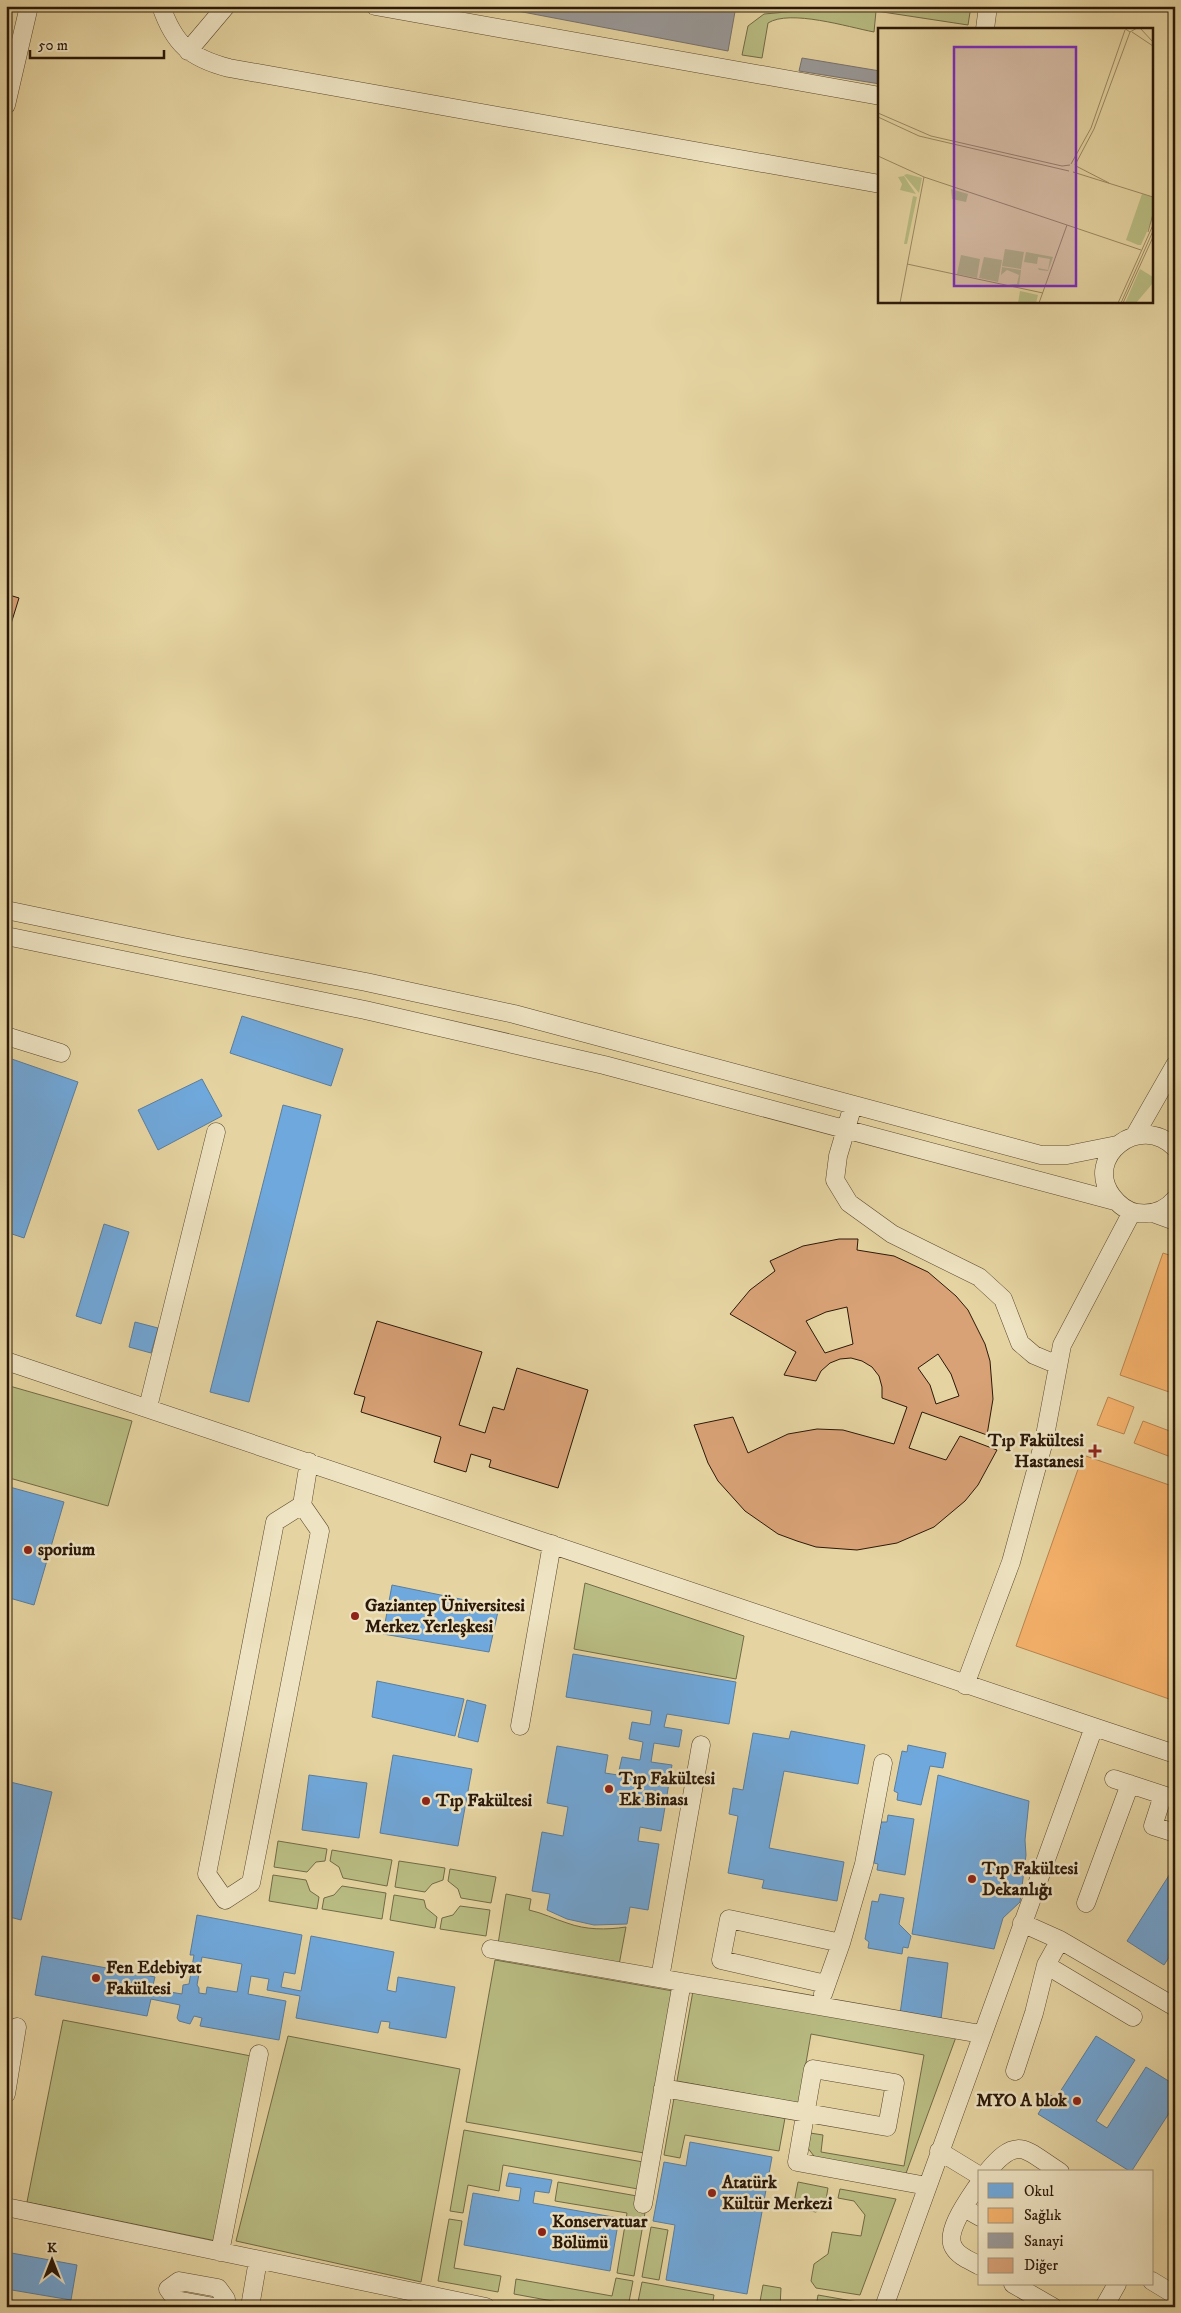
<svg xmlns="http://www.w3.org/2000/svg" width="1181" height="2313" font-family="'IM FELL DW Pica',serif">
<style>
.green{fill:#b8bc82;stroke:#726a46}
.schools{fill:#6fa8dc;stroke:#5b7d9d;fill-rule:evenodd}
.health{fill:#f6b26b;stroke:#b9844e}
.industry{fill:#999;stroke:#78726e}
.building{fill:#d8a176;stroke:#2b1809;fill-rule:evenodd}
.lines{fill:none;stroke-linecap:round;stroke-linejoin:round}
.minor-casing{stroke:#5a472f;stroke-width:19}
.minor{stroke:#eee3c2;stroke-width:18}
.poi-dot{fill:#8f2418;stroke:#eee3c2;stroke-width:2}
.labels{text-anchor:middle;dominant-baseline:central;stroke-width:5;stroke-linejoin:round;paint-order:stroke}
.poi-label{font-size:18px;font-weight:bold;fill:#2b1809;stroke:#eee3c2;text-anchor:start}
.inset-road{fill:none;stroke:#9b8964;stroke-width:1}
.view{fill:#7b2cbf;fill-opacity:0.15;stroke:#7b2cbf;stroke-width:2.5}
.inset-edge{fill:none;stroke:#2b1809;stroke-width:2.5}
</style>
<rect width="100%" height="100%" fill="#e5d4a1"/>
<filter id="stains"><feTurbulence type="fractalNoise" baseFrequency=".004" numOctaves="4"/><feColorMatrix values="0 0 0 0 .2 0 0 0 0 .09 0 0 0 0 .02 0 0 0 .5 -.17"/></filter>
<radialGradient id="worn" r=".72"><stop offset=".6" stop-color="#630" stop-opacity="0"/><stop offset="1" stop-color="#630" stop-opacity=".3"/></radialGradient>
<path class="green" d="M812,6h159l-3,19 -92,-14 -2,21c-26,-5 -84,-23 -106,-9l-6,35 -20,-3 6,-29 16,-12 34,-3z
M6,1385l126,36 -24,85 -102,-29z
M585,1583l159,53 -8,43 -162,-30z
M278,1841l49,8 -2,12 -9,1 -9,10 -33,-5z
M332,1850l60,10 -5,26 -44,-8 -4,-11 -9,-6z
M399,1861l46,7 -2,12 -11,4 -7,8 -30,-5z
M450,1869l46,8 -5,26 -30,-5 -3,-9 -10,-8z
M273,1875l33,5 4,11 9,6 -2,12 -48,-8z
M342,1886l44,7 -4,26 -60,-10 2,-11 10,-3z
M506,1894l25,5 -2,11c14,3 25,9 38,13 19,7 39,7 59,4l-7,38 -121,-21z
M394,1895l30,5 2,8 11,9 -2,11 -45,-8z
M460,1906l30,4 -4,26 -46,-7 2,-11 11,-3z
M495,1960l178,31 -29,162 -178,-31z
M693,1991l263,46 -51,139 -88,-16 -10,-13 3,-14 13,2 -2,17 83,14 20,-111 -113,-21 -12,69 -122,-22z
M63,2020l188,36 -35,185 -189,-39z
M288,2036l172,33 -39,213 -185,-41z
M674,2098l111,20 -6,33 -94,-16 -5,23 -16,-3z
M464,2130l179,32 -5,27 -135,-24 -4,26 -31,-6 -5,28 -13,-2z
M558,2182l79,14 9,11 -12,69 -17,-3 10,-60 -72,-12z
M798,2182l30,6 -3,17 -9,7 -23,-4z
M840,2189l56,10 -36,96 -44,-7 -5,-7 3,-17 14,-10 4,-22 29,4 4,-21 -11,-14 -16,-3z
M449,2219l13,2 -8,47 47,8 -3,16 -60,-11z
M651,2227l17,3 -9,50 -17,-3z
M616,2278l17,3 -5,26h-43l-71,-13 2,-15 96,17z
M642,2282l72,13 -2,12h-75z
M763,2285l18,3 -1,19h-21z
M818,2295l40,7 -2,5h-40z"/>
<path class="schools" d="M242,1016l101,33 -12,37 -101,-33z
M6,1057l72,25 -54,156 -18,-6z
M202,1079l20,37 -64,34 -20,-40z
M283,1105l38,10 -72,287 -39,-10z
M104,1224l25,8 -28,92 -25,-8z
M135,1322l23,6 -7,25 -22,-6z
M6,1486l58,16 -30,103 -28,-8z
M392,1585l107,22 -10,45 -106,-18z
M573,1654l163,28 -7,42 -62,-10 -3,13 18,3 -3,17 -25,-4 -3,19 21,3 -11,66 -21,-4 -2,14 21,3 -11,66 -18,-3 -3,17 -33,1 -27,-6 -20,-9 3,-16 -18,-3 10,-59 21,4 5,-29 -21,-4 10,-57 51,9 -3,18 13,2 4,-18 18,3 3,-18 -14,-3 3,-17 18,3 2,-14 -86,-14z
M377,1681l87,18 -9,37 -83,-19z
M467,1700l19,5 -8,37 -20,-5z
M791,1731l74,14 -7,39 -74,-13 -15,77 75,14 -7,39 -75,-13 2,-8 -36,-7 10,-57 -9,-2 4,-26 10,2 10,-57 36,6z
M908,1745l38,8 -3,15 -13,-2 -9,39 -24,-5 1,-7 -4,-2 8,-40 5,1z
M393,1755l79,14 -14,77 -78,-13z
M309,1775l58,8 -8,55 -57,-8z
M938,1775l91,26 -4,39 1,15 -6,47 -17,16 -9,31 -82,-15z
M6,1781l46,11 -31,128 -15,-4z
M888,1815l26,4 -9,56 -28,-5 1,-6 -4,-1 7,-41h6z
M1175,1866v82l-11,17 -37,-24z
M880,1894l24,4 -5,26 12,12 -3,12 -5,-1 -1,7 -34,-6 1,-6 -4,-3 7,-38 6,1z
M197,1915l105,20 -7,39 -11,-2 -3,15 20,4 10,-55 83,16 -7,38 9,2 2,-15 57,10 -9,51 -57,-10 1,-6 -9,-1 -3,12 -82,-15 4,-22 -33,-6 2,-11 -18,-3 -3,18 38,7 -7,39 -79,-14 2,-8 -8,-2 -4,8 -11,-3 -2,-3 3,-13 -29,-6 -4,17 -112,-21 7,-39 113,21 -3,12 30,5 1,-9 6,-1 5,-29h-4zM202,1957l40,7 -5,28 -30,-5 -1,7 -7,-1v-5l-2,-3z
M908,1957l40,6 -7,56 -41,-5z
M1096,2036l39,24 -39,61 11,7 39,-61 29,18v19l-44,68 -93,-58 12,-19 6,3z
M690,2142l82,15 -25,137 -81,-14 9,-55 -22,-4 11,-59 22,4z
M509,2173l43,7 -3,13 -14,-2 -2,12 86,15 -9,53 -146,-26 9,-52 46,8 2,-13 -15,-2z
M6,2252l71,13 -6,35 -65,-11z"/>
<path class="health" d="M1163,1253l12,4v137l-55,-19z
M1108,1397l26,10 -10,27 -27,-9z
M1143,1421l32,12v13l-4,11 -37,-14z
M1083,1455l92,32v214l-159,-55z"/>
<path class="industry" d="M491,6h245l-8,45z
M802,58l78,13v13l-81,-13z"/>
<path class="building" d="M6,594l13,4 -13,42z
M839,1239h19l-1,11 37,6 34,16 28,24 12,14 17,34 5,17 3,38 -6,36 -65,-23 -13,36 37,12 14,-24 37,14 -19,35 -13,16 -31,26 -37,16 -40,7 -41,-3 -19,-6 -19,-7 -33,-23 -27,-30 -10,-18 -14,-38 39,-8 15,36 40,-19 29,-5 26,1 51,14 13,-37 -25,-9v-11l-3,-11 -7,-9 -10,-6 -11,-3 -11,1 -10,4 -9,8 -5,10 -32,-6 12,-23 -66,-38 20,-24 25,-19 -5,-10 33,-15zM847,1307l6,37 -28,9 -19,-32 20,-9zM938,1354l13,20 8,22 -23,8 -6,-19 -12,-17z
M377,1321l105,31 -23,73 26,8 8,-26 11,3 13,-42 71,22 -30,98 -69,-21 2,-7 -20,-6 -5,18 -32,-10 7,-25 -80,-25 4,-15 -11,-3z"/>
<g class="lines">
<defs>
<path id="minor" d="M161,6c13,38 29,52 68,62l651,116
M375,6l505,90
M985,29l3,-23
M188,51l38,-45
M6,105l23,-99
M6,910l177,37 183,35 148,32 527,141h26l50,-10
M6,936l359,74 239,55 511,136
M6,1036l55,17
M853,1105l-15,51 -3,24 14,23 43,31 87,43 24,22 17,44 14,12 24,10
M1135,1135l40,-70
M1175,1148c-35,-36 -92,9 -63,48 6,8 14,15 25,17 14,2 28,-2 38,-14
M1153,1213l22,8
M6,1361l1088,366 -210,580
M148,1407l68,-275
M302,1505l-27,17 -68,352 18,26 26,-17 69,-352 -18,-26 7,-43
M965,1685l46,-123 33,-121 18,-96 70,-133
M520,1726l32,-182
M1094,1727l81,27
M1114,1779l61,20
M1163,1795l-10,31 22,7
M1086,1903l44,-119
M1022,1923l38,17 115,67
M491,1949l490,85
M1046,1965l87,52
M660,1978l41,-233
M826,1984l-105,-24 8,-41 112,24
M823,1994l18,-51 23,-79 19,-101
M1015,2071l19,-58 12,-48 14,-25
M663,2088l224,39 8,-44 -82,-14 -16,93 130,24
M6,2094l11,-67
M939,2151l41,25
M987,2172c31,-38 38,-22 73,0
M980,2182c-9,14 -37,50 -26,66 5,9 18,13 26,18
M643,2204l39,-222
M6,2207l480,100
M964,2208l16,9
M220,2252l39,-198
M1152,2281l23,14
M1013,2284l40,23
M214,2307l-38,-7 -8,-11 11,-8 39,7 8,11
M250,2307l8,-47
M1104,2307l13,-23"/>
</defs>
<use href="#minor" class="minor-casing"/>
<use href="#minor" class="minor"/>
</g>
<g class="poi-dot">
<path d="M1092.5 1443.5h5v5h5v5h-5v5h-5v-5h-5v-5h5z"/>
<circle cx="28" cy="1550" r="5"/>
<circle cx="355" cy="1616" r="5"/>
<circle cx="609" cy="1789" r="5"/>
<circle cx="426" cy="1801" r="5"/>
<circle cx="972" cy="1879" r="5"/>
<circle cx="96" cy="1978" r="5"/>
<circle cx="1077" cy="2101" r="5"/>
<circle cx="712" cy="2193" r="5"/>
<circle cx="542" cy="2232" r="5"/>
</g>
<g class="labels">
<g class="poi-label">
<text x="1084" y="1441" text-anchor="end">Tıp Fakültesi<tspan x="1084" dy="21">Hastanesi</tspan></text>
<text x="38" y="1550">sporium</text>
<text x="365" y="1606">Gaziantep Üniversitesi<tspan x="365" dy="21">Merkez Yerleşkesi</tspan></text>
<text x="619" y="1779">Tıp Fakültesi<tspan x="619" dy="21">Ek Binası</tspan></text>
<text x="436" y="1801">Tıp Fakültesi</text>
<text x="982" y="1869">Tıp Fakültesi<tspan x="982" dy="21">Dekanlığı</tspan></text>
<text x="106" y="1968">Fen Edebiyat<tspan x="106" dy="21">Fakültesi</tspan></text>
<text x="1067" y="2101" text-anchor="end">MYO A blok</text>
<text x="722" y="2183">Atatürk<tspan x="722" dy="21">Kültür Merkezi</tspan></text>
<text x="552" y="2222">Konservatuar<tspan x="552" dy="21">Bölümü</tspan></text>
</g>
</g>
<g transform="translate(878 28)">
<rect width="275" height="275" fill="#e5d4a1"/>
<path d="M29,146l15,4 -3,15 -15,-18zM26,148l5,8 7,10 -16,-4 2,-6 -4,-7zM73,161l17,5 -2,8 -14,-3zM264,166l11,3v21l-12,27h-3l-12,-5zM35,168l4,1 -10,47h-3zM127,221l19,3 -3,17 -19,-3zM148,224l27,5 -5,14 -9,-1 -1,-2 10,2 2,-11 -12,-2 -1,7 -13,-2zM83,227l19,4 -3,19 -20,-4zM106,229l18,3 -4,22 -19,-4zM124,239l19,3 -2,16 -12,-2h10l2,-9 -12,-5 -6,5zM262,241l13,8v6l-17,20h-11zM142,263l18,4 -2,8h-18z" fill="#b8bc82"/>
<path class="inset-road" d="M246,0l6,4 7,-4M262,0l13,14M254,4l21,14M0,85l53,23 131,30 8,-1M0,89l41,19 150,35M0,128l46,21M193,136l20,-36 34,-98M197,137l19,-36 36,-97M198,138l33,17M195,144l80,25M189,197l74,25M270,204l5,-18M29,236l136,29M22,275l24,-126 143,48 -28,78M240,275l35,-78M243,275l32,-72M245,275l30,-66"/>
<path class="view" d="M76,19h122v239h-122z"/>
<rect width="275" height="275" class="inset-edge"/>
</g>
<rect width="1181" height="2313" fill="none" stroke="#e5d4a1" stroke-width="25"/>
<rect x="8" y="8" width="1166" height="2298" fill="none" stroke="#2b1809" stroke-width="2.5"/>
<rect x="12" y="12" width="1156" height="2288" fill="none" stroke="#2b1809"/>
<rect x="978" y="2170" width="175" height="115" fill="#eee3c2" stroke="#a09278"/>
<rect x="988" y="2183" width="25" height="15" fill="#6fa8dc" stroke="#a09278"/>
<text x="1024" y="2196" font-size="15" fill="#2b1809">Okul</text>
<rect x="988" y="2208" width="25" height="15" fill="#f6b26b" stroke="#a09278"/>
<text x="1024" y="2220" font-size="15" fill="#2b1809">Sağlık</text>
<rect x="988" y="2233" width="25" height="15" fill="#999999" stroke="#a09278"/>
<text x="1024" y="2246" font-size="15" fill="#2b1809">Sanayi</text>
<rect x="988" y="2258" width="25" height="15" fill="#d8a176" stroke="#a09278"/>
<text x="1024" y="2270" font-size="15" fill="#2b1809">Diğer</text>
<g transform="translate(52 2260)" stroke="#eee3c2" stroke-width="4" paint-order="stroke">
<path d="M0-4L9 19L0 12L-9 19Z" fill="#2b1809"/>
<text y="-8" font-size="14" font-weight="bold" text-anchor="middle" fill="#2b1809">K</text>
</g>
<path d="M30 50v8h134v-8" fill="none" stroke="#2b1809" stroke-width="2.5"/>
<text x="38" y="50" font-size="15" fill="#2b1809" stroke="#eee3c2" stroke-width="4" paint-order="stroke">50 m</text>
<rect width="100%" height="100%" filter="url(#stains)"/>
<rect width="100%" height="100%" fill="url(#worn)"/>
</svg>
